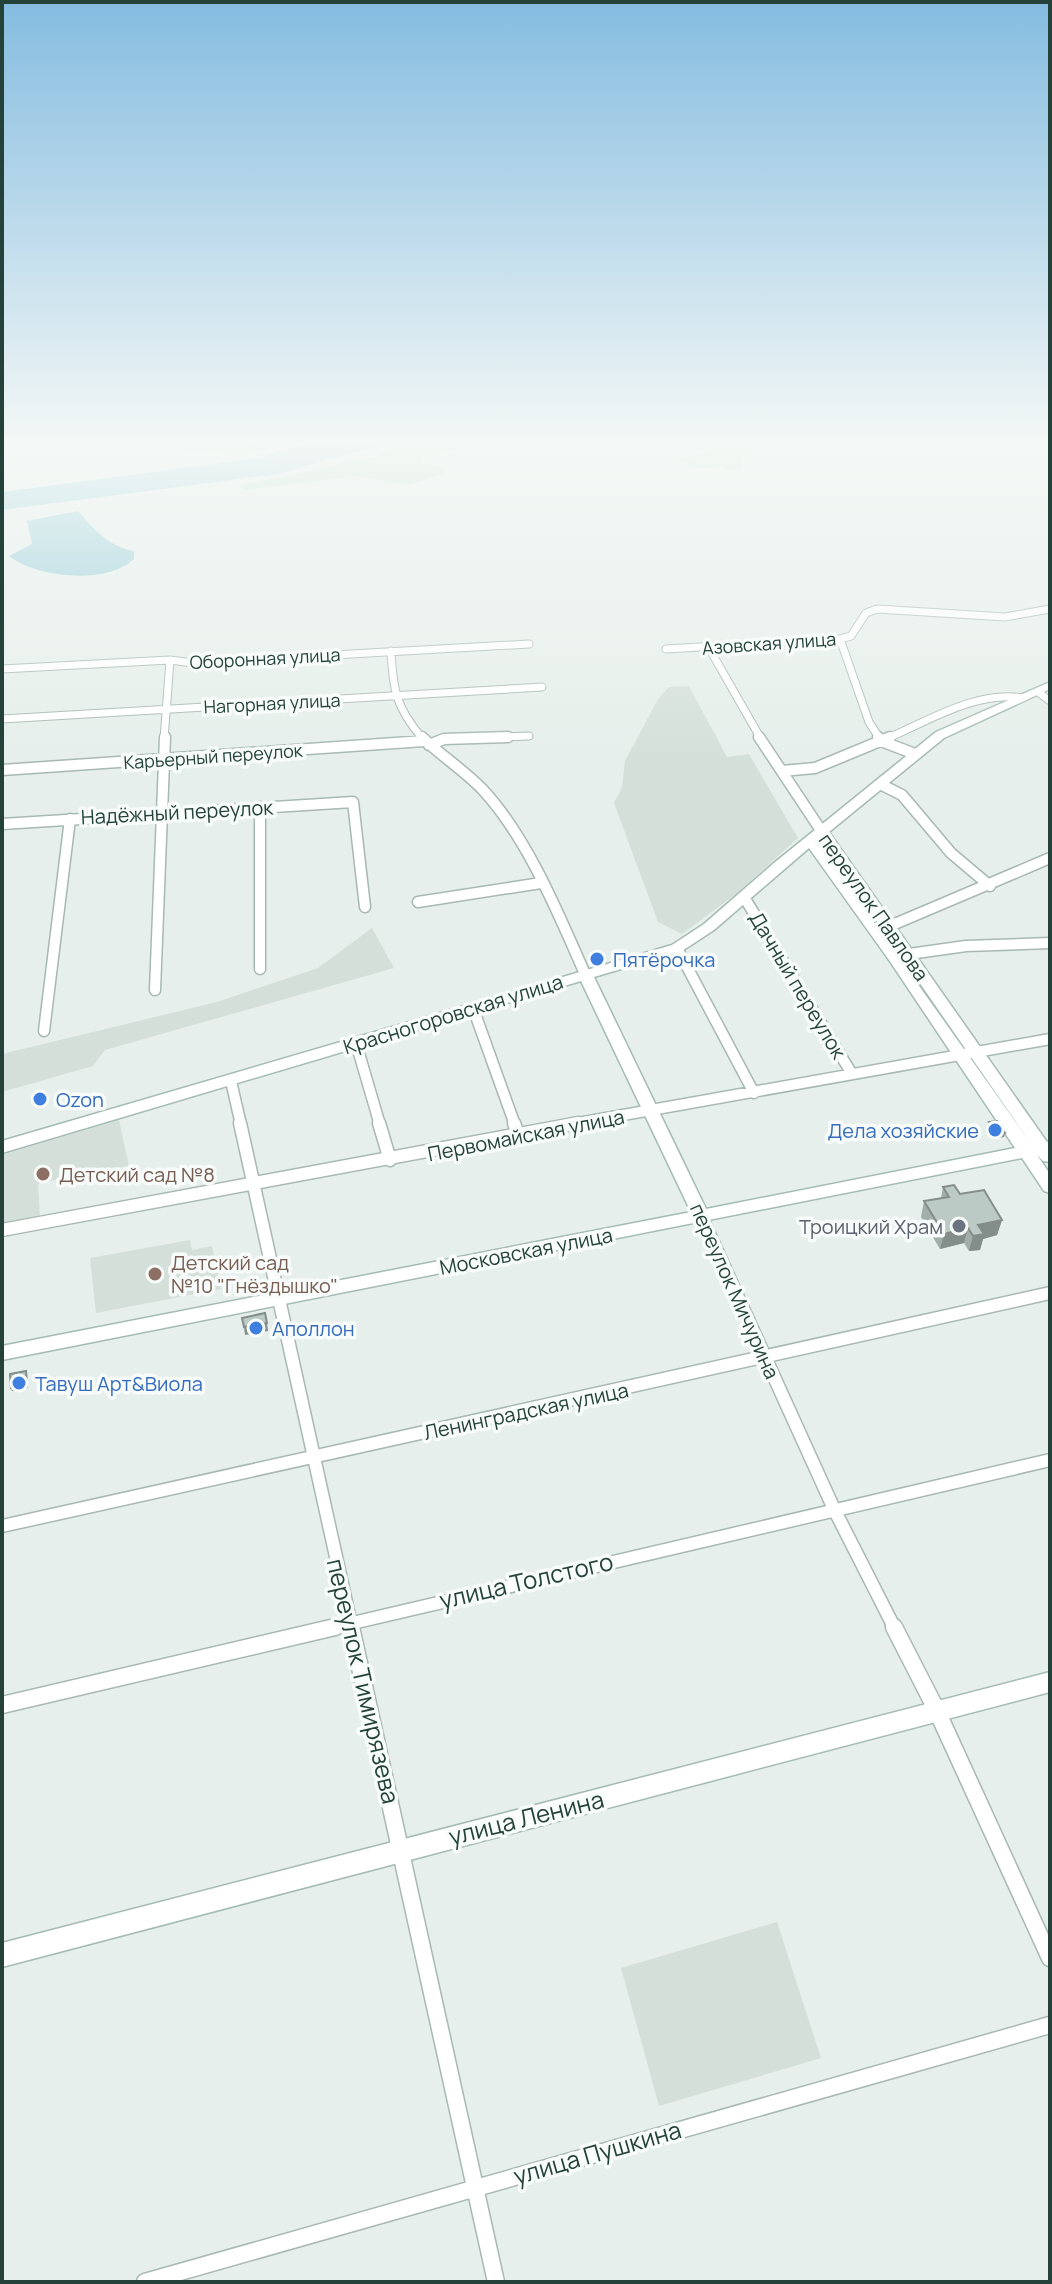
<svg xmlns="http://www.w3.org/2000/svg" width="1052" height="2284" font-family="Manrope,sans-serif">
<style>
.built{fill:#d4dfda}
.green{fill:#bfe0c8}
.water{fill:#8ec9d4}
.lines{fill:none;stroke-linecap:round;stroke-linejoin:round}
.street-far3-casing{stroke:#a8b8b2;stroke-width:9}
.street-far2-casing{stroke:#a8b8b2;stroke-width:13}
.street-far1-casing{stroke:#a8b8b2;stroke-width:15}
.street-casing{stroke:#a8b8b2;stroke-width:19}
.secondary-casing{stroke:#a4bbb3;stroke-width:3}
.street-far3{stroke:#fff;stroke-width:7}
.street-far2{stroke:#fff;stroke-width:10}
.street-far1{stroke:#fff;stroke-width:12}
.street{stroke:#fff;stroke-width:16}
.secondary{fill:#fff;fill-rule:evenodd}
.wall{fill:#a1aea9}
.shaded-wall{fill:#838d89}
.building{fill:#bbcac4;stroke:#838d89;stroke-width:2}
.shop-dot{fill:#3f7fe0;stroke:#f7fbf9;stroke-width:3}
.education-dot{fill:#8d6e63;stroke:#f7fbf9;stroke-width:3}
.worship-dot{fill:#6b7280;stroke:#f7fbf9;stroke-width:3}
.labels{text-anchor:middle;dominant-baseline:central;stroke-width:7;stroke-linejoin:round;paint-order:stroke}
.far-street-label{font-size:18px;fill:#24423a;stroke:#f7fbf9}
.street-label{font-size:20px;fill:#24423a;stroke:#f7fbf9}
.shop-label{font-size:20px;fill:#366cbe;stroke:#f7fbf9;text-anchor:start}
.education-label{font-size:20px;fill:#785e54;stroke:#f7fbf9;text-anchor:start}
.worship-label{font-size:20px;fill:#5b616d;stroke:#f7fbf9;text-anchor:end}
.near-street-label{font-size:24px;fill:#24423a;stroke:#f7fbf9}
</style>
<rect width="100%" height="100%" fill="#e6efeb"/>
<path class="built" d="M689,686l38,71 22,-3 49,84 -62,56 -54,40 -24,-12 -44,-119 8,-16 3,-26 33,-62 11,-12z
M372,928l22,40 -289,82 -12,16 -91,26v-38l215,-52 101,-34z
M119,1120l10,46 -89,17 -2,2 2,31 -38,7v-68z
M190,1240l2,10 20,-4 9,43 -125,24 -6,-55z
M777,1922l44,136 -162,48 -38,-138z"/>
<path class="green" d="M193,441l62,2 32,-2 -45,15 -35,-5 -21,2 -5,-9z
M451,441h22l2,3 -52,13 -2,6 17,3 6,7 -36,12 -52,-9 -111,14 -6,-4 139,-30 9,-5 -1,-3z
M711,441h37l-6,20 1,8 -15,1 -8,-5c-14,6 -29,3 -43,-4l33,-10z"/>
<path class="water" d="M311,441h122l-57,5 -98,28 -276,36v-18l258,-34z
M78,511c16,18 31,36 56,40v8c-27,26 -97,19 -125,-3l23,-12 -5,-23z"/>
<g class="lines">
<defs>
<path id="street-far3" d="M840,639l29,83 11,17
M709,648l52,91
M666,649l174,-10 11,-3 15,-23 11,-4 128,8 45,-8
M391,651c2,39 5,57 32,88
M2,669l168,-9 23,3 336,-19
M1038,692l12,9
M2,719l540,-32
M164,739l6,-79
M451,739l78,-3
M886,739c42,-18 91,-49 137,-41"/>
<path id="street-far2" d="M422,737c19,19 42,33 61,53 44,47 76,125 102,184
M759,737l63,95
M878,737l3,4 34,13
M429,745l15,-6 64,-2
M2,770l422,-29
M782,771l33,-3 75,-31
M880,784l22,11 49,58 39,33
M260,807v162
M2,824l351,-22 12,105
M744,897l108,177
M418,902l123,-19
M881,925l16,-2 153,-65
M677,948l77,145
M902,955l64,-9 84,-3
M155,990l10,-253
M473,1008l42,117
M44,1031l26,-212
M356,1043l24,82
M231,1081l10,44
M567,1125l483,-86"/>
<path id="street-far1" d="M240,1123l112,506
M379,1123l11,37
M514,1123l5,14
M701,1216l133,293 61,120
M2,1230l576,-107
M2,1526l1048,-233
M327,1629l723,-169"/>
<path id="street" d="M351,1627l145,655
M894,1627l43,84 113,247
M2,1705l333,-78
M145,2282l905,-257"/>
<path id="secondary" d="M1050,682v7l-106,49 -115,94 218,310 3,-1v21l-7,-1 -6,-6 13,19v19l-6,-2 -22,-33 -1020,202v-14l689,-134 -110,-231 -579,172v-12l670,-196 32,-21 70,-61 162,-131zM820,839l212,306 -215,-303zM809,848l80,112 126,188 -309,61 -112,-232 88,-26 32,-21z
M1050,1672v20l-1048,275v-24z"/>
</defs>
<use href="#street-far3" class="street-far3-casing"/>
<use href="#street-far2" class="street-far2-casing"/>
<use href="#street-far1" class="street-far1-casing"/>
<use href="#street" class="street-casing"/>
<use href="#secondary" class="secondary-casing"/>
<use href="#street-far3" class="street-far3"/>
<use href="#street-far2" class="street-far2"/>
<use href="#street-far1" class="street-far1"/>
<use href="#street" class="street"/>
<use href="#secondary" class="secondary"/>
</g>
<path class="wall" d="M989,1122l15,15 -9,1 -7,-12z
M943,1187l17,7 42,26 -5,15 -14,4 -3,11 -11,1 -5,-8 -24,6 -19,-32 3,-16 17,-3z"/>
<path class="shaded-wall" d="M1005,1133l-1,4 -9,1 1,-4z
M1002,1220l-5,15 -14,4 -3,11 -11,1 4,-15 5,-11z
M968,1228l-4,15 -24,6 4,-15z
M267,1323l1,8 -23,4 -1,-8z
M26,1371l2,17 -16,3 -1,-3z"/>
<path class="building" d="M997,1121l8,12 -9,1 -7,-12z
M954,1185l6,9 24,-4 18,30 -24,5 6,9 -11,2 -5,-8 -24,6 -20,-33 25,-4 -6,-10z
M265,1313l2,10 -23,4 -2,-9z
M26,1371l1,13 -16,4 -1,-14z"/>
<linearGradient id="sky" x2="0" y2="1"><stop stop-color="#84bce0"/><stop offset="0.58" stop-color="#f4f8f6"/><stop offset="1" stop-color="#f4f8f6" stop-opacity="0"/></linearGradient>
<rect width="1052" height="761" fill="url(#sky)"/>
<g class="shop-dot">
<circle cx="597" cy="959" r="8"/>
<circle cx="40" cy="1099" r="8"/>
<circle cx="995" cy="1130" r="8"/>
<circle cx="256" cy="1328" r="8"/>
<circle cx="19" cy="1383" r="8"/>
</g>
<g class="education-dot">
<circle cx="43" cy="1174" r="8"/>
<circle cx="155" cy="1274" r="8"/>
</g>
<circle class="worship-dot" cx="959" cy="1226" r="8"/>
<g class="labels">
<g class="far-street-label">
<text transform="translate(769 643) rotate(-4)">Азовская улица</text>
<text transform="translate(265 658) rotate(-3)">Оборонная улица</text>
<text transform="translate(272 703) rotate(-3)">Нагорная улица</text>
<text transform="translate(213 756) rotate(-4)">Карьерный переулок</text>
</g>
<g class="street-label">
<text transform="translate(177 812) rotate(-3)">Надёжный переулок</text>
<text transform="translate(874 907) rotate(55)">переулок Павлова</text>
<text transform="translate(798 985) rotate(59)">Дачный переулок</text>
<text transform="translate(453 1014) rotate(-17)">Красногоровская улица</text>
<text transform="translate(526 1135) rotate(-11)">Первомайская улица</text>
<text transform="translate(526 1251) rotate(-11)">Московская улица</text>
<text transform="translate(735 1291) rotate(66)">переулок Мичурина</text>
<text transform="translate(526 1411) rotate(-12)">Ленинградская улица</text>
</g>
<g class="shop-label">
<text x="613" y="959">Пятёрочка</text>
<text x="56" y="1099">Ozon</text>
<text x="979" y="1130" text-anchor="end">Дела хозяйские</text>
<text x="272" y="1328">Аполлон</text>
<text x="35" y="1383">Тавуш Арт&amp;Виола</text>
</g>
<g class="education-label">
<text x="59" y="1174">Детский сад №8</text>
<text x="171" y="1262">Детский сад<tspan x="171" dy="23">№10 "Гнёздышко"</tspan></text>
</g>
<g class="worship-label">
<text x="943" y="1226">Троицкий Храм</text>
</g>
<g class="near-street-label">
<text transform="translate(526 1580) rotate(-13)">улица Толстого</text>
<text transform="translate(364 1681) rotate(77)">переулок Тимирязева</text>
<text transform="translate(526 1817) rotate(-14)">улица Ленина</text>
<text transform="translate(597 2152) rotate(-16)">улица Пушкина</text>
</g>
</g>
<rect width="1052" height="2284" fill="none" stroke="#24423a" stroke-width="8"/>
</svg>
